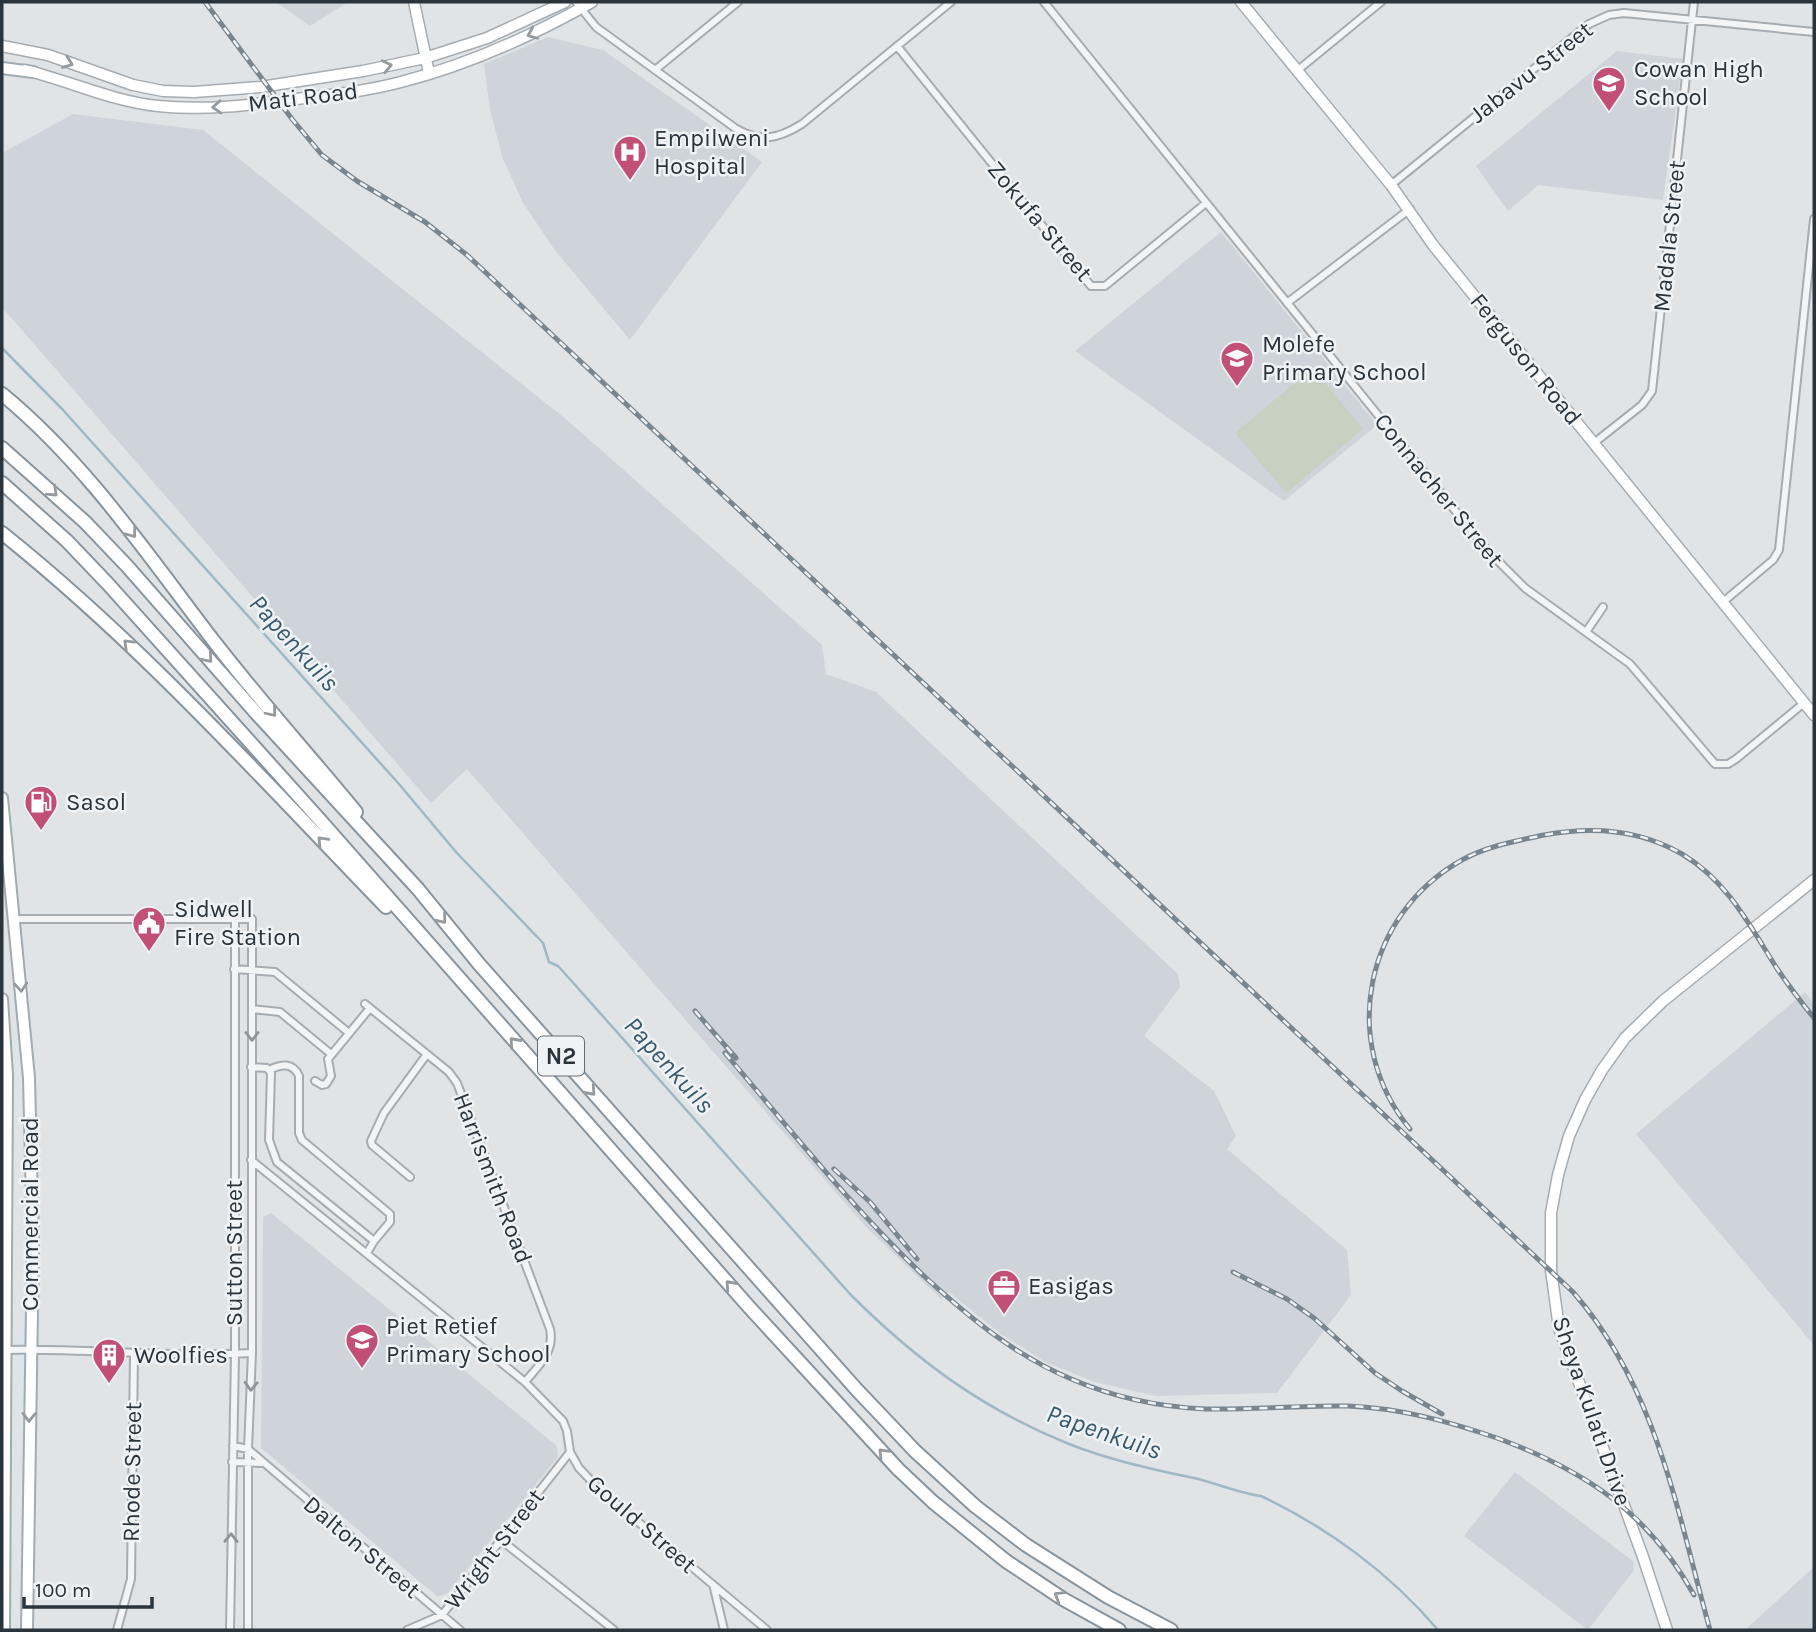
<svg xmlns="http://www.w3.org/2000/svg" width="1816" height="1632" font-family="Karla,sans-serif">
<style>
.built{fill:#ced4d9}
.green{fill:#c8d0c1}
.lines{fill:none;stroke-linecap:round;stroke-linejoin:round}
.stream{stroke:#9eb8c4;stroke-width:2.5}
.street-casing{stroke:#a6acb1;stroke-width:10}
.secondary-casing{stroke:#a6acb1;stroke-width:13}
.primary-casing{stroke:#a0abb2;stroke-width:14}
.highway-casing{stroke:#88949d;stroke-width:16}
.street{stroke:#f2f4f6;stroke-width:6}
.secondary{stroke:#fff;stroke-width:10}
.primary{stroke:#fff;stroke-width:10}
.highway{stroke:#fff;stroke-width:12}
.rail-casing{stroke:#7a868f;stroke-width:5}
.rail{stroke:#eff3f5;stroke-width:2.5;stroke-dasharray:8;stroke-linecap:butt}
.oneway{stroke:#949a9e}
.oneway2{stroke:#8e949a}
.labels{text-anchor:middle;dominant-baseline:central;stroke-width:5;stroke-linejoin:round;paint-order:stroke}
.shield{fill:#eff3f5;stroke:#656d74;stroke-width:2}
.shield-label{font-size:23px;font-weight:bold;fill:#2a343d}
.poi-label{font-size:24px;fill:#2a343d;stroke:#eff3f5;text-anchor:start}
.street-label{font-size:24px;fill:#2a343d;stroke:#eff3f5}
.water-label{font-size:26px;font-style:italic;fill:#385a6d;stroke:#eff3f5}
</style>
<rect width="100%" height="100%" fill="#e0e4e7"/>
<path class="built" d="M276,2h72l-38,24z
M548,37l55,13 159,112 -132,178 -76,-91 -31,-46 -20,-44 -13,-49 -6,-46z
M1617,51l66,8 -20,141 -125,-15 -30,26 -32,-45z
M73,114l130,16 364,290 255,225 4,29 50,18 302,282 2,13 -36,49 70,55 22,45 -9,13 120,101 4,45 -74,98 -121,3 -61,-14 -48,-19 -46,-29 -52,-42 -8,7 -76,-73 -398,-457 -36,34 -429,-496v-154z
M1221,232l156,193 -93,76 -209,-150z
M1805,992l9,12v341l-178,-211z
M271,1213l286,233 1,11 -110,136 -10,4 -177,-149 2,-231z
M1515,1472l118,89 1,9 -46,60 -124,-94z
M1814,1567v63h-69z"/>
<path class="green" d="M1313,368l50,61 -77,64 -51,-60z"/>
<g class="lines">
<path class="stream" d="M2,348l61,62 336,374 57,68 87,91 6,19 9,4 10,11 282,317c66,66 132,115 219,150 40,16 83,25 125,34 22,5 44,15 67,18 66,31 130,78 177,134"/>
<defs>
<path id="street" d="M576,2l20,25 139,101c25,15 43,11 67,-4l149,-122
M1044,2l443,548 38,38 105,76 85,100h13l8,-5 68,-56
M897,46l194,240h14l101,-83
M655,70l83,-68
M1298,70l83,-68
M1391,185l198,-161 20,-9 15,-2 190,19
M1287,303l123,-94
M1594,443l48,-38 10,-14 42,-389
M1723,602l50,-42 6,-10 35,-331
M1586,632l17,-25
M15,919h237v434l-4,96v181
M234,969l41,3 74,61
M365,1004l84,68 8,11 93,246c5,23 -12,37 -25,53
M252,1009l28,3 51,42
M251,1067l16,1 4,5 -2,67 8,22 97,79
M269,1070c12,-6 24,-8 30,6v57l3,7 88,74v8l-16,19 -7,12
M315,1081l7,4 4,-1 5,-8 -3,-17 42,-51
M251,1160l274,222 38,39 4,10 3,21 9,16 21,22 167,140
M410,1177l-38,-32 -1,-4 13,-28 43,-59
M4,1350c83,-2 165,8 248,3
M233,1446l15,3 212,181
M232,1462l29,1
M501,1540l113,90
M714,1588l10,42
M117,1630l14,-51 3,-225
M230,1630l5,-276v-436
M407,1630l35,-15 128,-163"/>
<path id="secondary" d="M414,2l15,71
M1241,2l150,183 42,60 381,470
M2,46l46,9 85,30 30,6 31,1 67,-5 102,-16 62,-13 62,-20 78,-36
M25,70c45,11 86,31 133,36 46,5 93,-1 138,-7 35,-4 71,-8 105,-17 66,-17 133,-47 191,-80
M1667,1630l-24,-73 -84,-229 -8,-58v-57l7,-38 11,-39 16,-36 17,-30 23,-32 38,-37 151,-121"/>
<path id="primary" d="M2,68l31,4
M2,798l27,280 4,167 -6,385
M2,999l5,76 -3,555"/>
<path id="highway" d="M2,394c86,71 147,163 214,250 45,58 94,112 140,168
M2,448l83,74 42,44 130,148 161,175 61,75 228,257 150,169 58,61 60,55 51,39 82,52 63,33
M2,483l65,58 41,43 212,236 429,487 149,162 35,33 73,59 57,38 56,31
M2,533c140,112 260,246 384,374"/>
</defs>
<use href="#street" class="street-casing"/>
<use href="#secondary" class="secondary-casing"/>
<use href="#primary" class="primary-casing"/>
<use href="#highway" class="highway-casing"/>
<use href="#street" class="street"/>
<use href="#secondary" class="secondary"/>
<use href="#primary" class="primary"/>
<use href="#highway" class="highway"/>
<defs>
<path id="rail" d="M205,2l87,117 30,36 35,26 68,41 42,33 1106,1037c84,96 104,219 137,338
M695,1011l41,47
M725,1053c65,76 127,155 200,224 44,40 88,77 144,101 43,19 90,29 137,31 47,1 94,-4 142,-3 52,2 99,15 149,32 87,32 151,74 197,157
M1410,1129c-72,-87 -45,-215 52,-269 25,-14 54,-19 82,-25 48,-9 95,-6 138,19 45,27 67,70 94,113 12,18 25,35 38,51
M834,1169l36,33 47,57
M1233,1272l54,27 27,19 61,55 27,18 40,23"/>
</defs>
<use href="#rail" class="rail-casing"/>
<use href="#rail" class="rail"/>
</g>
<defs><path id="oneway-chevron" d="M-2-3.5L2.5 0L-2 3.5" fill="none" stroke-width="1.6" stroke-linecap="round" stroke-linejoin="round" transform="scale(1.75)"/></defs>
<g class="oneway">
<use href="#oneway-chevron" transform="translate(532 34) rotate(157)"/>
<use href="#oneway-chevron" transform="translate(68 63) rotate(21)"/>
<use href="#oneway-chevron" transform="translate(387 66) rotate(-12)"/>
<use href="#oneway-chevron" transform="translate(217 107) rotate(177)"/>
<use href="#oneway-chevron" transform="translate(53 492) rotate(43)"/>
<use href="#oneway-chevron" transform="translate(132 533) rotate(53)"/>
<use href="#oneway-chevron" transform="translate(128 644) rotate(-136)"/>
<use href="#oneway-chevron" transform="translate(208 658) rotate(49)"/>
<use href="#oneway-chevron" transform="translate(272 712) rotate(50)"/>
<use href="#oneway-chevron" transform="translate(322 841) rotate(-134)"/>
<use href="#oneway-chevron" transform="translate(442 919) rotate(51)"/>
<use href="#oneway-chevron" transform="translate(21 987) rotate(85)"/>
<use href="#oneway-chevron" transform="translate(514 1042) rotate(-132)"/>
<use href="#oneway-chevron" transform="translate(591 1091) rotate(48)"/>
<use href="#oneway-chevron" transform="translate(730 1285) rotate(-132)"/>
<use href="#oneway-chevron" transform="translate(29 1417) rotate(91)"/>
<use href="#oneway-chevron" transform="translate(883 1453) rotate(-134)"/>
<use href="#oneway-chevron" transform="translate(1059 1596) rotate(-148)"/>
</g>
<g class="oneway2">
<use href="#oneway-chevron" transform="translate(252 1036) rotate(90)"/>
<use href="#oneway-chevron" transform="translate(251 1386) rotate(92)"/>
<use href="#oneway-chevron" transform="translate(231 1538) rotate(-89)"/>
</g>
<defs>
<symbol id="school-pin" viewBox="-11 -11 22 30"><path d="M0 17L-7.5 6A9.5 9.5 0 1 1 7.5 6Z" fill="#c24f76" stroke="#eff3f5"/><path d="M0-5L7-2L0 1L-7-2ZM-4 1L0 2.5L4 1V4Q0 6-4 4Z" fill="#fff"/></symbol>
<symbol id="hospital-pin" viewBox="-11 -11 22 30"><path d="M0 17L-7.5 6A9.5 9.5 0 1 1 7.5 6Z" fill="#c24f76" stroke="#eff3f5"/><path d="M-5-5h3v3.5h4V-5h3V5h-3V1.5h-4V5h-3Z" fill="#fff"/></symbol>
<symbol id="fuel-pin" viewBox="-11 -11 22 30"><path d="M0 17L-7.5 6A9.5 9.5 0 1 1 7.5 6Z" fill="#c24f76" stroke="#eff3f5"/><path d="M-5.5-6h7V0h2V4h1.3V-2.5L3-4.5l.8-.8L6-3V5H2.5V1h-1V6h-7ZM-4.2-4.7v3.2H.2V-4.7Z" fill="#fff"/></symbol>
<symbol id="civic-pin" viewBox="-11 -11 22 30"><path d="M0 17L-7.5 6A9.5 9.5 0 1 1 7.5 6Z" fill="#c24f76" stroke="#eff3f5"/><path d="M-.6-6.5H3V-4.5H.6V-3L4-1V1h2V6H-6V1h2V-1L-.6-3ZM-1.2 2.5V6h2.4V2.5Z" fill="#fff"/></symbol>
<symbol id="office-pin" viewBox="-11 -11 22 30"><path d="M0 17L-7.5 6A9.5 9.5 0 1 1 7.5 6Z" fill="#c24f76" stroke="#eff3f5"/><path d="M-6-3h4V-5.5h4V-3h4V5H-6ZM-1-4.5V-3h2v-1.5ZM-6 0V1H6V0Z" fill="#fff"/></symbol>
<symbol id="building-pin" viewBox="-11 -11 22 30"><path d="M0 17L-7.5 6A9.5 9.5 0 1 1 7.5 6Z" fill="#c24f76" stroke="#eff3f5"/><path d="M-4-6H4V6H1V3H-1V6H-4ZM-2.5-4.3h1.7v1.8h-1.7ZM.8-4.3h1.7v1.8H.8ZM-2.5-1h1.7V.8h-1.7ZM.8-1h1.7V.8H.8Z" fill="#fff"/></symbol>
</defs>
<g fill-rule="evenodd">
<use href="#school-pin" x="1590" y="64" width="38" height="52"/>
<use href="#hospital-pin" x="611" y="133" width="38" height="52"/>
<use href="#school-pin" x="1218" y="339" width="38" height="52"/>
<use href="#fuel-pin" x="22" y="783" width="38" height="52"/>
<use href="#civic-pin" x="130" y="904" width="38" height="52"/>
<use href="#office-pin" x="985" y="1267" width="38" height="52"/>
<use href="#school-pin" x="343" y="1321" width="38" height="52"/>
<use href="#building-pin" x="90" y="1336" width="38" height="52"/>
</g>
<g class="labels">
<rect class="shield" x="538" y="1036.5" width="46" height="39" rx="5"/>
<g class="shield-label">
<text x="561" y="1056">N2</text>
</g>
<g class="poi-label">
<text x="1634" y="69">Cowan High<tspan x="1634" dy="28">School</tspan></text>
<text x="654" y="138">Empilweni<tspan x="654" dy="28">Hospital</tspan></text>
<text x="1262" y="344">Molefe<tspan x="1262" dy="28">Primary School</tspan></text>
<text x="66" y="802">Sasol</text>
<text x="174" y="909">Sidwell<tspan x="174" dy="28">Fire Station</tspan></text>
<text x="1028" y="1286">Easigas</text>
<text x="386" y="1326">Piet Retief<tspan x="386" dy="28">Primary School</tspan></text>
<text x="134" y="1355">Woolfies</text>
</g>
<g class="street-label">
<text transform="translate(1531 72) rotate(-38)">Jabavu Street</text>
<text transform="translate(303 97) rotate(-7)">Mati Road</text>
<text transform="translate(1040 221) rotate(50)">Zokufa Street</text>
<text transform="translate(1669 236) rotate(-84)">Madala Street</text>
<text transform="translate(1526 359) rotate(51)">Ferguson Road</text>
<text transform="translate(1439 490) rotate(51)">Connacher Street</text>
<text transform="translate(493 1178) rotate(69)">Harrismith Road</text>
<text transform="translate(30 1214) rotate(-90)">Commercial Road</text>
<text transform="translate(234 1253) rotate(-90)">Sutton Street</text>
<text transform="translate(1592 1411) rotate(71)">Sheya Kulati Drive</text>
<text transform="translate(132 1472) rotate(-89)">Rhode Street</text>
<text transform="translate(642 1524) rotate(41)">Gould Street</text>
<text transform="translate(362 1547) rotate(40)">Dalton Street</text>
<text transform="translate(494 1549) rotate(-52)">Wright Street</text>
</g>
<g class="water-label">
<text transform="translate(294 643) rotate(48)">Papenkuils</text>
<text transform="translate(669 1065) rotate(48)">Papenkuils</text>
<text transform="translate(1104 1432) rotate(19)">Papenkuils</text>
</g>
</g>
<rect width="1816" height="1632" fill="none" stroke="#2a343d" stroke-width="7"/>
<path d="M24 1597v10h128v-10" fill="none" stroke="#2a343d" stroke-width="3.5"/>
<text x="35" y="1597" font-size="21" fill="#2a343d" stroke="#eff3f5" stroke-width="5" paint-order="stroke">100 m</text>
</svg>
